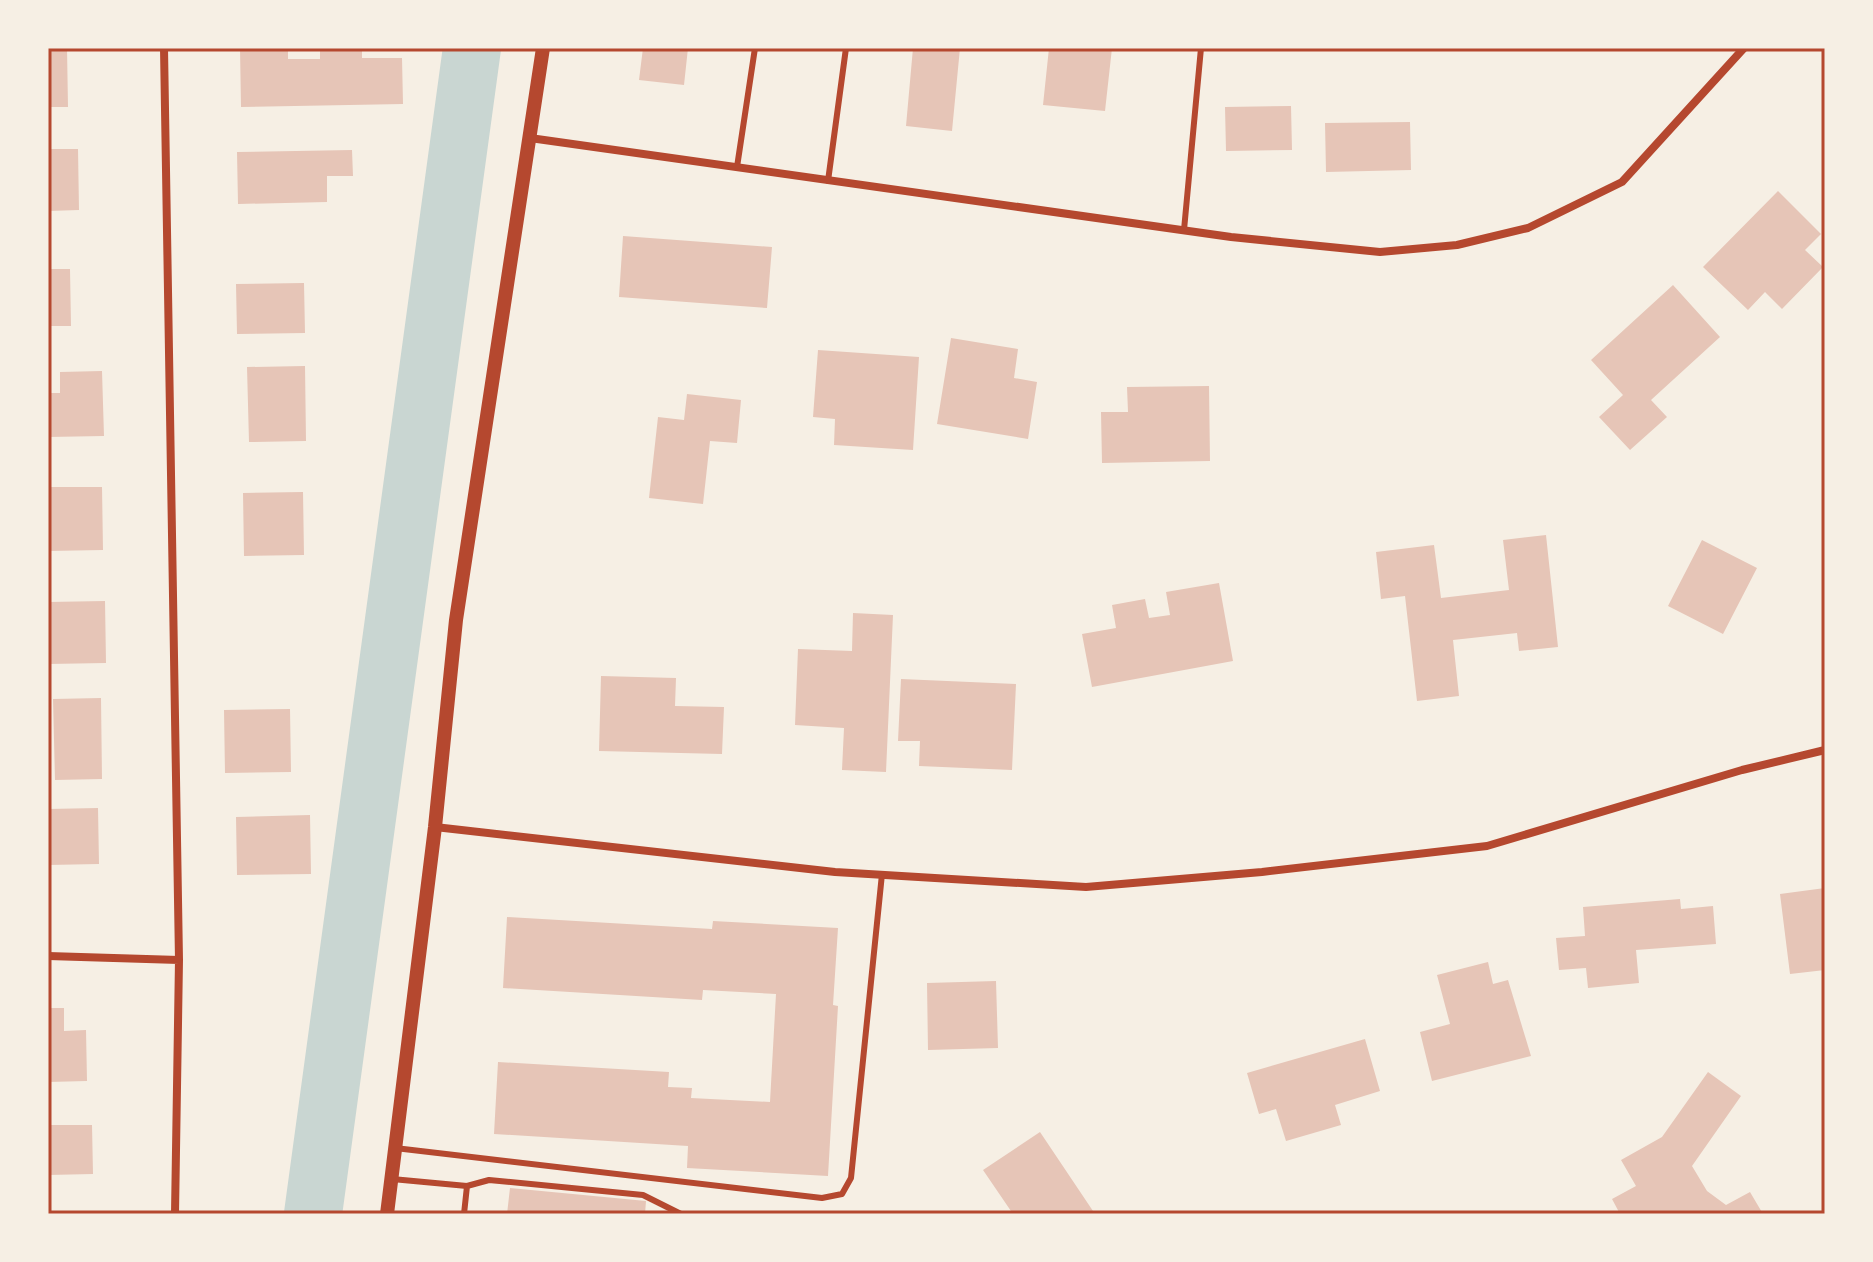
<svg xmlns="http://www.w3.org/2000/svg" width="1873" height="1262" font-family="'DM Sans',sans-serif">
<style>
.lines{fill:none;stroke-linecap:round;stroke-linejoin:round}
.river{stroke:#c9d6d2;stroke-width:58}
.building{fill:#e6c5b7}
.service{stroke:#b5482f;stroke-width:6}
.minor{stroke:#b5482f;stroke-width:8}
.tertiary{stroke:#b5482f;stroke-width:14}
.neatline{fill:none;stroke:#b5482f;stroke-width:3}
</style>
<rect width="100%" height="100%" fill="#f6efe4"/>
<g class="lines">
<path class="river" d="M313,1214l159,-1166"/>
</g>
<path class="building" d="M48,48h19l1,59h-20z
M240,48h48v11h32v-11h42v10h40l1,46 -162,3z
M643,48h45l-4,37 -45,-5z
M913,48h47l-8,83 -46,-5z
M1049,48h63l-7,63 -62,-6z
M1291,106l1,44 -66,1 -1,-44z
M1410,122l1,48 -85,2 -1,-49z
M48,149h30l1,61 -31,1z
M352,150l1,26h-26v26l-89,2 -1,-52z
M1778,191l43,43 -16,16 18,17 -41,42 -17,-17 -17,18 -45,-43z
M623,236l149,11 -5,61 -148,-11z
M48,269h22l1,57h-23z
M304,283l1,50 -68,1 -1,-50z
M1673,285l47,52 -69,63 16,17 -37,33 -31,-33 24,-22 -32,-35z
M951,338l67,11 -4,29 23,4 -9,57 -91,-15z
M818,350l101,7 -6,93 -79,-5 1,-26 -22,-2z
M305,366l1,75 -57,1 -2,-75z
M102,371l2,65 -56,1v-44h12v-21z
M1209,386l1,75 -108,2 -1,-51h27l-1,-25z
M687,394l54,6 -4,43 -27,-2 -7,63 -54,-6 9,-81 26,3z
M48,487h54l1,63 -55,1z
M303,492l1,63 -60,1 -1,-63z
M1546,535l12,112 -39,4 -2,-18 -64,7 6,56 -42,5 -12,-105 -24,3 -5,-47 58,-7 7,53 68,-8 -6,-50z
M1702,540l55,28 -34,66 -55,-28z
M1219,583l14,78 -141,26 -10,-53 34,-6 -4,-23 33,-6 4,19 21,-3 -4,-23z
M105,601l1,62 -58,1v-62z
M853,613l40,2 -7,157 -44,-2 2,-42 -49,-3 3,-76 54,2z
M601,676l75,2 -1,28 49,1 -2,47 -123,-3z
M901,679l115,5 -4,86 -93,-4 1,-25h-22z
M101,698l1,81 -47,1 -2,-81z
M290,709l1,63 -66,1 -1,-63z
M98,808l1,56 -51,1v-56z
M310,815l1,59 -74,1 -1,-58z
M1825,888v82l-35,4 -10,-80z
M1680,899l1,10 32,-3 3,38 -80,6 3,33 -51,5 -2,-20 -27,2 -3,-32 29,-2 -2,-29z
M507,917l205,12 1,-8 125,7 -5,77 5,1 -10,170 -141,-8 1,-22 -194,-12 4,-72 171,10 -1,15 24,1 -1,10 79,4 6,-108 -73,-4 -1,10 -199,-12z
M1488,962l5,22 15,-4 23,76 -99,25 -12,-49 30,-8 -13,-49z
M996,981l2,67 -70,2 -1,-67z
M48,1008h16v23l22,-1 1,51 -39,1z
M1365,1039l15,52 -45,14 6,20 -55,16 -10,-32 -17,5 -12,-41z
M1708,1072l33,24 -49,70 15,25 19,14 24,-13 13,22h-143l-8,-15 24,-13 -15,-26 41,-23z
M48,1125h44l1,49 -45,1z
M1040,1132l55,82h-82l-30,-44z
M510,1188l136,13 -1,13h-138z"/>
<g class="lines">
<path class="service" d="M737,167l18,-119
M828,181l18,-133
M1184,230l17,-182
M395,1148l427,50 20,-4 9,-16 31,-304
M392,1179l75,7 22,-6 154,15 38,19
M464,1214l3,-28"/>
<path class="minor" d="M164,48l15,912 -4,254
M530,138l701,99 149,15 77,-7 71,-17 94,-46 122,-134
M435,827l400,45 251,15 176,-15 225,-26 255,-76 83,-20
M48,956l131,4"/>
<path class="tertiary" d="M387,1214l48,-387 21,-207 87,-572"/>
</g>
<rect width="1873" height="1262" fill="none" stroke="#f6efe4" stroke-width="100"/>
<rect x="50" y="50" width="1773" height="1162" class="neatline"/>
</svg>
